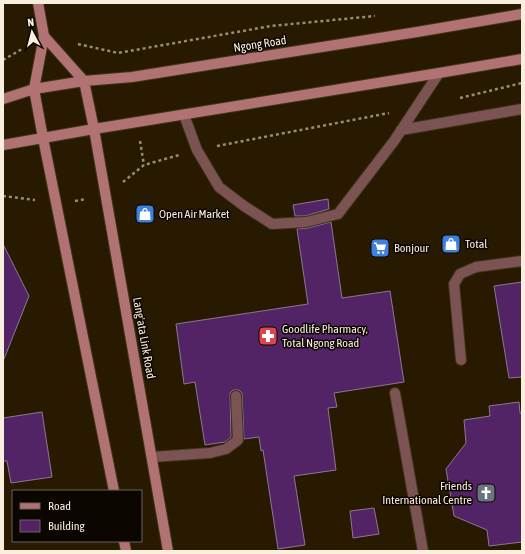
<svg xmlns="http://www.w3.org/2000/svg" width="525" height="554" font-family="'Asap Condensed',sans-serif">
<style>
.building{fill:#522466;stroke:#8a7893}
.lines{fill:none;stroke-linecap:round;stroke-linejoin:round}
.lane-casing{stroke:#41341c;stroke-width:12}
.street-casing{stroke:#41341c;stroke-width:12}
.secondary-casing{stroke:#41341c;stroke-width:12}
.path{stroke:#988c78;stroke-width:2.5;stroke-dasharray:3 3;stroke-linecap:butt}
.lane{stroke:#7b5353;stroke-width:10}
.street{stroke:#7b5353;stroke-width:10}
.secondary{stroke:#b07272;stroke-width:10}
.labels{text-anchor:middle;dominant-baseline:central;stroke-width:3;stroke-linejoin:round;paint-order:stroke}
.street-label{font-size:12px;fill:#f9efdf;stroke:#0c0601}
.poi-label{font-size:12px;fill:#f9efdf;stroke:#0c0601;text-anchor:start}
</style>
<rect width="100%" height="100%" fill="#281a01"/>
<path class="building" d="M328,199l1,10 -24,7h-10l-2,-11z
M331,222l11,76 48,-7 14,91 -70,11 3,14 -9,1 8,62 -42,6 11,69 -27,4 -15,-99 -2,1 -2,-14 -15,2 -2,-46 -3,-3h-6l-3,3 1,44 -6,5 -20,3 -10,-63 -11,2 -8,-60 132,-20 -11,-75 11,-1z
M3,244l26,52 -25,63h-1z
M522,282v95l-13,1 -15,-92z
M519,402l1,11h2v129l-33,4 -2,-16 -33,-14 -8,-47 20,-26 -2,-23 26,-4 -1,-10z
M42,412l10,65 -41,6 -4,-22h-4v-43z
M374,508l5,26 -26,4 -3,-27z"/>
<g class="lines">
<defs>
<path id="lane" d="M184,115l13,35 22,37 25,19 28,18 34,-2 32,-8 56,-73 45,-68
M401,130l121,-21
M461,360l-7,-76 6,-10 16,-7 46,-6
M152,457l58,-4 16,-4 12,-9 -2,-44"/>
<path id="street" d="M395,393l28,158"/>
<path id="secondary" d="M38,3l6,33 -10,53 9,49 71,353
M44,36l40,45 10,48 74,422
M3,99l31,-10 50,-8 48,-4 285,-45 105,-18
M3,145l91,-16 345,-56 83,-14
M124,541l2,10"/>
</defs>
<use href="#lane" class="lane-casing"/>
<use href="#street" class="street-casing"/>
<use href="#secondary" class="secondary-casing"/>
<path class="path" d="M78,44l40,9 153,-27 104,-10
M3,60l19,-11
M460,98l62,-15
M140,141l4,24
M217,146l172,-33
M123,182l21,-17 35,-10
M3,196l32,4
M75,201l11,-2"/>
<use href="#lane" class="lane"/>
<use href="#street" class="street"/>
<use href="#secondary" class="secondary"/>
</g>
<defs>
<symbol id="shop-square" viewBox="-11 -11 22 22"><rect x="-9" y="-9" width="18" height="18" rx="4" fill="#3f7fe0" stroke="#0c0601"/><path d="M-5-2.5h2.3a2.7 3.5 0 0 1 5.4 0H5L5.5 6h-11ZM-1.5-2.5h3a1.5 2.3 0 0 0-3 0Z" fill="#fff"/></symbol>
<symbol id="supermarket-square" viewBox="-11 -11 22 22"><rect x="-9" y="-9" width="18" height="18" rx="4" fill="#3f7fe0" stroke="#0c0601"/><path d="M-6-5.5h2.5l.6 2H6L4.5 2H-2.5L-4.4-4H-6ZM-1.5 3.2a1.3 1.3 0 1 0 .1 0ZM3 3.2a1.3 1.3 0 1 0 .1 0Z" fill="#fff"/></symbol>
<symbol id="pharmacy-square" viewBox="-11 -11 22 22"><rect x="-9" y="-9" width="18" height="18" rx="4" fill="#e0444e" stroke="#0c0601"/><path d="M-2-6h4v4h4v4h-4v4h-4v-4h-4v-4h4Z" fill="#fff"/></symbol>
<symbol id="church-square" viewBox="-11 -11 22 22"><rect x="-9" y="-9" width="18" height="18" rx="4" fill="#6b7280" stroke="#0c0601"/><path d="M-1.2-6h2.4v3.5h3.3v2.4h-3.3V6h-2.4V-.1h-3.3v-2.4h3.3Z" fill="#fff"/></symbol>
</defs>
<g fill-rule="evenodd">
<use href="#shop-square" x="134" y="203" width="22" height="22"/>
<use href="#shop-square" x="440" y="233" width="22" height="22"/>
<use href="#supermarket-square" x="369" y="237" width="22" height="22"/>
<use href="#pharmacy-square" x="257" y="325" width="22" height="22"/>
<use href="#church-square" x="475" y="482" width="22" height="22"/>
</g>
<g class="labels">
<g class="street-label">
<text transform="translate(260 44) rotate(-9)">Ngong Road</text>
<text transform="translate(144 338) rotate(80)">Lang'ata Link Road</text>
</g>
<g class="poi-label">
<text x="159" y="214">Open Air Market</text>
<text x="465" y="244">Total</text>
<text x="394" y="248">Bonjour</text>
<text x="282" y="329">Goodlife Pharmacy,<tspan x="282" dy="14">Total Ngong Road</tspan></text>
<text x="472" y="486" text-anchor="end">Friends<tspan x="472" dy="14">International Centre</tspan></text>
</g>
</g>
<rect width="525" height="554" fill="none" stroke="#f9efdf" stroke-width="8"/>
<rect x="12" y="490" width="130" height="52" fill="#0c0601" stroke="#6b635a"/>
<rect x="20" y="503" width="20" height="6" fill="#b07272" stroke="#6b635a"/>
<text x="48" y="510" font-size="12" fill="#f9efdf">Road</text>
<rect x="20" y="520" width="20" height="12" fill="#522466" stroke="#6b635a"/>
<text x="48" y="530" font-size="12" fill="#f9efdf">Building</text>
<g transform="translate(32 32) rotate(353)" stroke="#0c0601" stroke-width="3" paint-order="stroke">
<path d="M0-3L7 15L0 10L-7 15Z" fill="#f9efdf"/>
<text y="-6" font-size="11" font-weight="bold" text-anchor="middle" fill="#f9efdf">N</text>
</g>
</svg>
